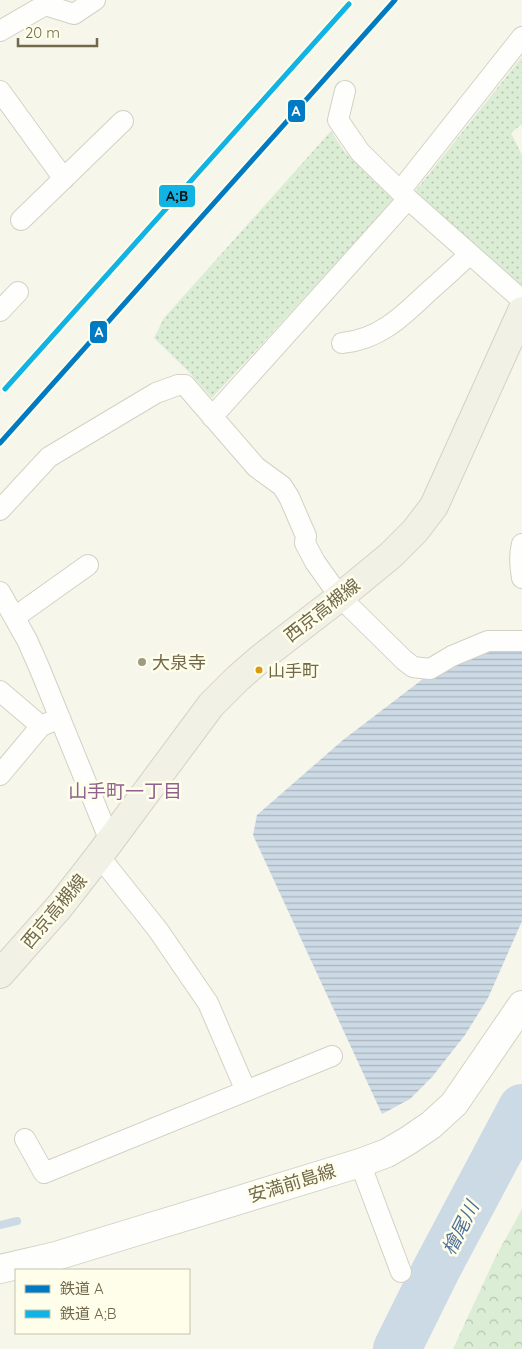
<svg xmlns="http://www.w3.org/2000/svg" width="522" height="1349" font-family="Quicksand,'Noto Sans JP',sans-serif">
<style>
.grass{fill:url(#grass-dots)}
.forest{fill:url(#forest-crowns)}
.water{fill:url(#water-rules)}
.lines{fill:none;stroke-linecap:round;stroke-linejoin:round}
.stream{stroke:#ccdae6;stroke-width:8}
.river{stroke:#ccdae6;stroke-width:48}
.street-casing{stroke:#d3d1c5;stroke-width:22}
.secondary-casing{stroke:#d4d3c7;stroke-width:30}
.primary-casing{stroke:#d5d2c6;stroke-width:30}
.street{stroke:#fefefc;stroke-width:20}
.secondary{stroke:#fefefc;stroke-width:28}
.primary{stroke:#f1f1e5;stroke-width:28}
.rail-1-casing{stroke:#fefeeb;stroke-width:9}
.rail-2-casing{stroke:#fefeeb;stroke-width:9}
.rail-1{stroke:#007ac2;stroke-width:5}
.rail-2{stroke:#11b2e4;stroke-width:5}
.poi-dot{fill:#a09a83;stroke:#fefeeb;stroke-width:2}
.bus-dot{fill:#dc9a0f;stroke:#fefeeb;stroke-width:2}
.labels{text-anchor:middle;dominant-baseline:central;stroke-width:5;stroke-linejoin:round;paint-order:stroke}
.bus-label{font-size:17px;fill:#72684b;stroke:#fefeeb;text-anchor:start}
.street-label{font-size:18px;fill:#72684b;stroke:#fefeeb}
.poi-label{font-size:18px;fill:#72684b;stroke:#fefeeb;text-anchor:start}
.neighbourhood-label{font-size:19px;fill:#8f638d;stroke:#fefeeb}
.water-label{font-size:19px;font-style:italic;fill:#507299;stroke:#fefeeb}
.line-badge{stroke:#fefeeb;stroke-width:2}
.badge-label{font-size:14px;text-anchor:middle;font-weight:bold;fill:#fff}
.pale-badge-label{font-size:14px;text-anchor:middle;font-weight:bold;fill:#111}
</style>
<defs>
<pattern id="grass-dots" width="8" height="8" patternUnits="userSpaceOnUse" patternTransform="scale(1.25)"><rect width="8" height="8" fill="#dbeed5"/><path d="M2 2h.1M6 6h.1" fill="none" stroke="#b6c5af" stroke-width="1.8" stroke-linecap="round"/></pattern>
<pattern id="forest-crowns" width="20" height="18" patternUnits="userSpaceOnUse" patternTransform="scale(1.25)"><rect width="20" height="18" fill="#dbeed5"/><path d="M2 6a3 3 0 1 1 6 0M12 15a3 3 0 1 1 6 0" fill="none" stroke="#b6c5af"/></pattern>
<pattern id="water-rules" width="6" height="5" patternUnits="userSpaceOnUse" patternTransform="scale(1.25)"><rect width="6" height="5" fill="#ccdae6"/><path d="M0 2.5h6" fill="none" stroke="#aab5bc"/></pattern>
</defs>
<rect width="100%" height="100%" fill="#f6f6ea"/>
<path class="grass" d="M522,57v67l-11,9 11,22v134l-109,-95z
M331,131l13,20 50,49 -182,198 -26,-29 -32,-31 10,-20z"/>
<path class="forest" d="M522,1209v140h-69l42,-91z"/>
<path class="water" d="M480,651h42v270l-34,77 -23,37 -33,42 -22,22 -28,15 -129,-279 4,-20 86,-75 89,-68z"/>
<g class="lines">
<path class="stream" d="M0,1225l17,-4"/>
<path class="river" d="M397,1349l40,-81 85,-160"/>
<defs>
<path id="street" d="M0,31l45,-26 29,9 21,-14
M0,91l64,88
M345,91l-7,29 22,32 48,47 114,101
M400,191l122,-154
M21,220l102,-99
M0,311l18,-19
M342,343c36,-3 60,-26 85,-50 15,-13 29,-26 43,-39
M212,417l196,-218
M0,510l49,-53 107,-64 22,-8h7l71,82 26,19 7,11 17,39 -1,7 10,19 25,35 64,63 9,7 17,2 22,-13 36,-15h34
M522,544c-3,11 -2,23 0,34
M0,592l27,48 12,27 71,174
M15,617l73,-52
M0,691l41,35
M0,775l41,-49 19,-8
M99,856l59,74 50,73 38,88
M25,1139l19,34 288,-117
M360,1163l41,109"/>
<path id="secondary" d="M0,1269l56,-13 304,-93 27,-10 22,-13 22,-15 23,-21 68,-99"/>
<path id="primary" d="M0,974l60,-68 39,-50 112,-151 26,-26 24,-21 79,-61 51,-42 24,-24 19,-25 88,-195"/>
</defs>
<use href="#street" class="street-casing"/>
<use href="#secondary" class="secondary-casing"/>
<use href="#primary" class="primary-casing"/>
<use href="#street" class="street"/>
<use href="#secondary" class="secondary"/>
<use href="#primary" class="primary"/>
<defs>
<path id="rail-1" d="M0,443l395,-443"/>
<path id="rail-2" d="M5,389l344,-385"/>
</defs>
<use href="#rail-1" class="rail-1-casing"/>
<use href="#rail-2" class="rail-2-casing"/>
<use href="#rail-1" class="rail-1"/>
<use href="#rail-2" class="rail-2"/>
</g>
<circle class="poi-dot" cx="142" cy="662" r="5"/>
<circle class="bus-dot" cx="259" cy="670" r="4.5"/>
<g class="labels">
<g class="bus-label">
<text x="268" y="670">山手町</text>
</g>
<g class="street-label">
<text transform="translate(322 610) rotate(-38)">西京高槻線</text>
<text transform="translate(54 911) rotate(-50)">西京高槻線</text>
<text transform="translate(292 1183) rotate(-17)">安満前島線</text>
</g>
<g class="poi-label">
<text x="152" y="662">大泉寺</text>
</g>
<g class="neighbourhood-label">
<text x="125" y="791">山手町一丁目</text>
</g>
<g class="water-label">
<text transform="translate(460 1228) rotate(-63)">檜尾川</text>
</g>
</g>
<g class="line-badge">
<rect x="287" y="99" width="19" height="24" rx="5" fill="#007ac2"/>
<rect x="158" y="184" width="38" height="24" rx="5" fill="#11b2e4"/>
<rect x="89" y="320" width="19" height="24" rx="5" fill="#007ac2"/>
</g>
<g class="badge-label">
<text x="296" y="116">A</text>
<text x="99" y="337">A</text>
</g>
<g class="pale-badge-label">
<text x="177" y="201">A;B</text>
</g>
<rect x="15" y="1269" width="175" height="65" fill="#fefeeb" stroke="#c6c2ab"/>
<rect x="25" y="1285" width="25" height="8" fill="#007ac2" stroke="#c6c2ab"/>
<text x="60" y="1294" font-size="15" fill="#72684b">鉄道 A</text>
<rect x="25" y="1310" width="25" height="8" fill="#11b2e4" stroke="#c6c2ab"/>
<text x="60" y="1319" font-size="15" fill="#72684b">鉄道 A;B</text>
<path d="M18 38v8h79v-8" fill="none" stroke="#72684b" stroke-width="2.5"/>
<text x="25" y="38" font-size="15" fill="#72684b" stroke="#fefeeb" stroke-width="4" paint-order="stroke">20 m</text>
</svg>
